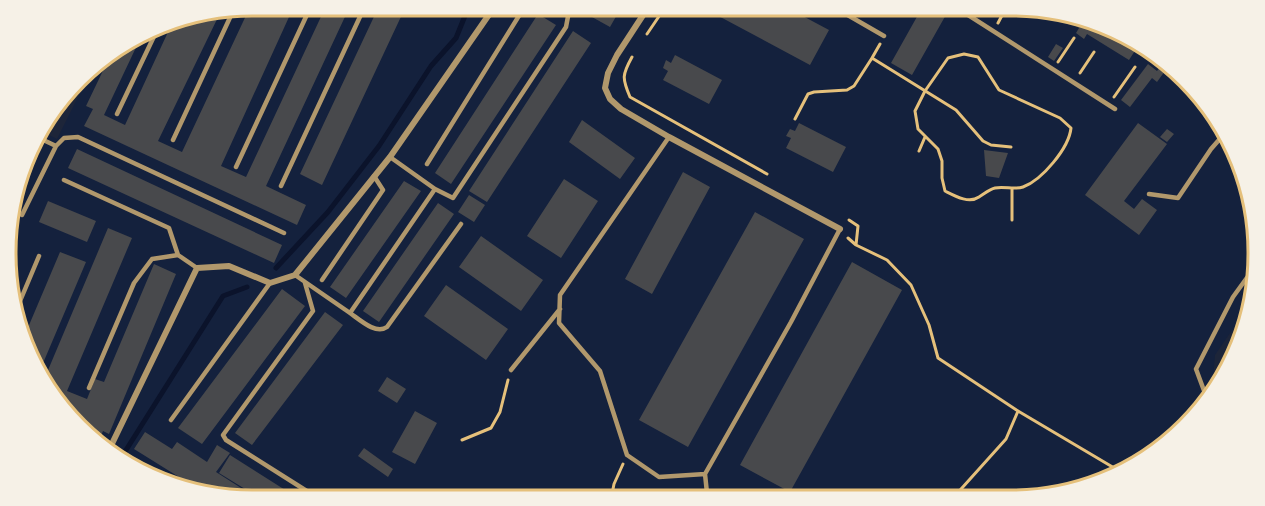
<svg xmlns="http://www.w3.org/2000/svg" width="1265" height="506" font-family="'Work Sans',sans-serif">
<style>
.green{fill:#1d2539}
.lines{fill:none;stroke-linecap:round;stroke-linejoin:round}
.stream{stroke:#0b132b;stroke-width:5}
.building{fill:#48494c}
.path{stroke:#e5c07b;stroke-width:3}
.service{stroke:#b1986c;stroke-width:4.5}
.minor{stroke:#b1986c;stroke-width:6}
.rim{fill:none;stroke:#e5c07b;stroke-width:3}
</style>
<rect width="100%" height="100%" fill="#14213d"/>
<path class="green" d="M94,65l-37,74 -18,-9 51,-63z
M1250,304l-4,28 -32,62 -2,-2 3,-37z"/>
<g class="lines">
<path class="stream" d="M276,268l52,-56 51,-66 52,-80 25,-28 13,-32
M121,458l102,-162 24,-9"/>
</g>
<path class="building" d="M253,6h41l-73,160 25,11 80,-171h24l-84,180 40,19 -9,20 -213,-99 9,-17 -7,-3 24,-50 30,-17 -36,76 21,10 49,-106 47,-8 -63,130 24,11 68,-145z
M379,6h27l-84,179 -22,-11z
M598,6h24l-12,21 -18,-10z
M714,6h70l45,24 -19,35 -99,-53z
M923,6h11l13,7 -35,62 -21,-12z
M1055,13l36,6 47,27 -9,14 -42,-26 -3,5 -8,-6 3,-5z
M538,14l18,11 -105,159 -16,-11z
M573,31l18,12 -104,159 -18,-11z
M1056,44l7,4 -9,13 -6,-4z
M675,55l47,25 -13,24 -46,-24 5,-9 -5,-3 3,-8 5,3z
M1165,61l5,3 -13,18 -5,-4 -22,29 -9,-7 27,-36 9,7z
M582,120l53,38 -15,21 -51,-37z
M799,123l47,24 -13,25 -47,-24 5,-10 -5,-2 4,-7 5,2z
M1138,123l29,21 -43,57 10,8 8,-10 15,11 -18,25 -54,-40z
M1167,129l7,5 -7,8 -7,-5z
M77,149l205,96 -8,18 -206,-95z
M984,150l24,3 -9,25 -13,-2z
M683,172l27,15 -58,107 -27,-15z
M564,179l34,22 -37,57 -34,-22z
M404,181l17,10 -75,107 -16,-11z
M469,195l16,10 -11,17 -16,-10z
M48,201l48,20 -9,21 -48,-20z
M438,203l16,11 -75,108 -16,-11z
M755,212l49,27 -116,208 -49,-27z
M108,228l24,10 -65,153 20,8 8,-20 9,3 50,-118 22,10 -67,160 -6,-3 -5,12 -55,-61z
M481,236l62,44 -22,31 -62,-44z
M60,252l26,10 -48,113 -14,-38z
M852,262l50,28 -112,202 -50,-27z
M446,285l62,44 -22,31 -62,-44z
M282,289l23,17 -103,138 -24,-16z
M325,312l18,13 -91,120 -17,-12z
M387,377l19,12 -9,14 -19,-12z
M415,411l22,12 -22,41 -23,-12z
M145,432l27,17 5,-7 30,20 10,-17 13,8 -14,19 44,28 -57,-8 -69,-43z
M364,448l29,21 -5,8 -30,-21z
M230,455l71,45h-38l-44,-27z"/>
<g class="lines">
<path class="path" d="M998,23l9,-17
M647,34l19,-28
M880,44l-8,14 84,52 27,31 8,4 20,2
M964,54l14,3 21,33 61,28 11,10c-2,20 -29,52 -48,59 -8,3 -19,-1 -28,1 -5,1 -11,6 -16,9 -10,7 -24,-1 -34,-6l-3,-13v-17l-4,-12 -20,-20 -3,-18 10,-20 23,-33z
M632,57c-10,18 -10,21 -2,40l137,77
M1058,62l16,-24
M1080,73l14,-21
M1114,97l21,-30
M795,119l13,-25 6,-2 33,-2 7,-4 18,-28
M919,151l6,-14
M849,220l9,6 -2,19
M1012,220v-32
M848,238l8,7 31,15 24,25 18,40 9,33 80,53 -12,28 -53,59
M1018,411l103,61
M1190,421l10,-16
M462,440l29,-12 9,-16 8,-32
M611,499l3,-15 9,-20"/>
<path class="service" d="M832,6l52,30
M954,6l161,103
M117,114l41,-86
M669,137l-109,158 -1,28 41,48 27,84 32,22 46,-3
M173,140l61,-131
M56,146l8,-8 14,-1 206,96
M427,164l98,-158
M236,167l75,-161
M64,180l105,48 9,27 19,13
M281,186l84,-180
M435,189l18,9 113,-171 4,-21
M1149,194l29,4 33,-49 14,-16
M22,215l34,-69 -19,-9
M295,275l55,38 85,-124 -45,-32
M322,280l61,-90 -9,-14
M305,283l8,28 -90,124 3,5 95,60
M15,313l24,-57
M350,313c10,7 26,22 37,14l74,-103
M511,370l49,-61
M89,388l45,-105 18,-24 26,-4
M1210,398l-4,-2 -10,-27 37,-72 21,-29
M171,420l99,-137
M718,499l-11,-6 -2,-19 86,-152 49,-93"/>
<path class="minor" d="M649,6l-32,49 -9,18 -3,15 5,11 11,10 48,28 171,92
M108,452l89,-184 32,-2 41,17 25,-8 95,-118 105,-151"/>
</g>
<path d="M0 0H1265V506H0ZM252 16H1012A236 236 0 0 1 1248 252V254A236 236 0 0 1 1012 490H252A236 236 0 0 1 16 254V252A236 236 0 0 1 252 16Z" fill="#f6f1e7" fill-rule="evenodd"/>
<path class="rim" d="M252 16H1012A236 236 0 0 1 1248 252V254A236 236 0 0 1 1012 490H252A236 236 0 0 1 16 254V252A236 236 0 0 1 252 16Z"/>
</svg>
